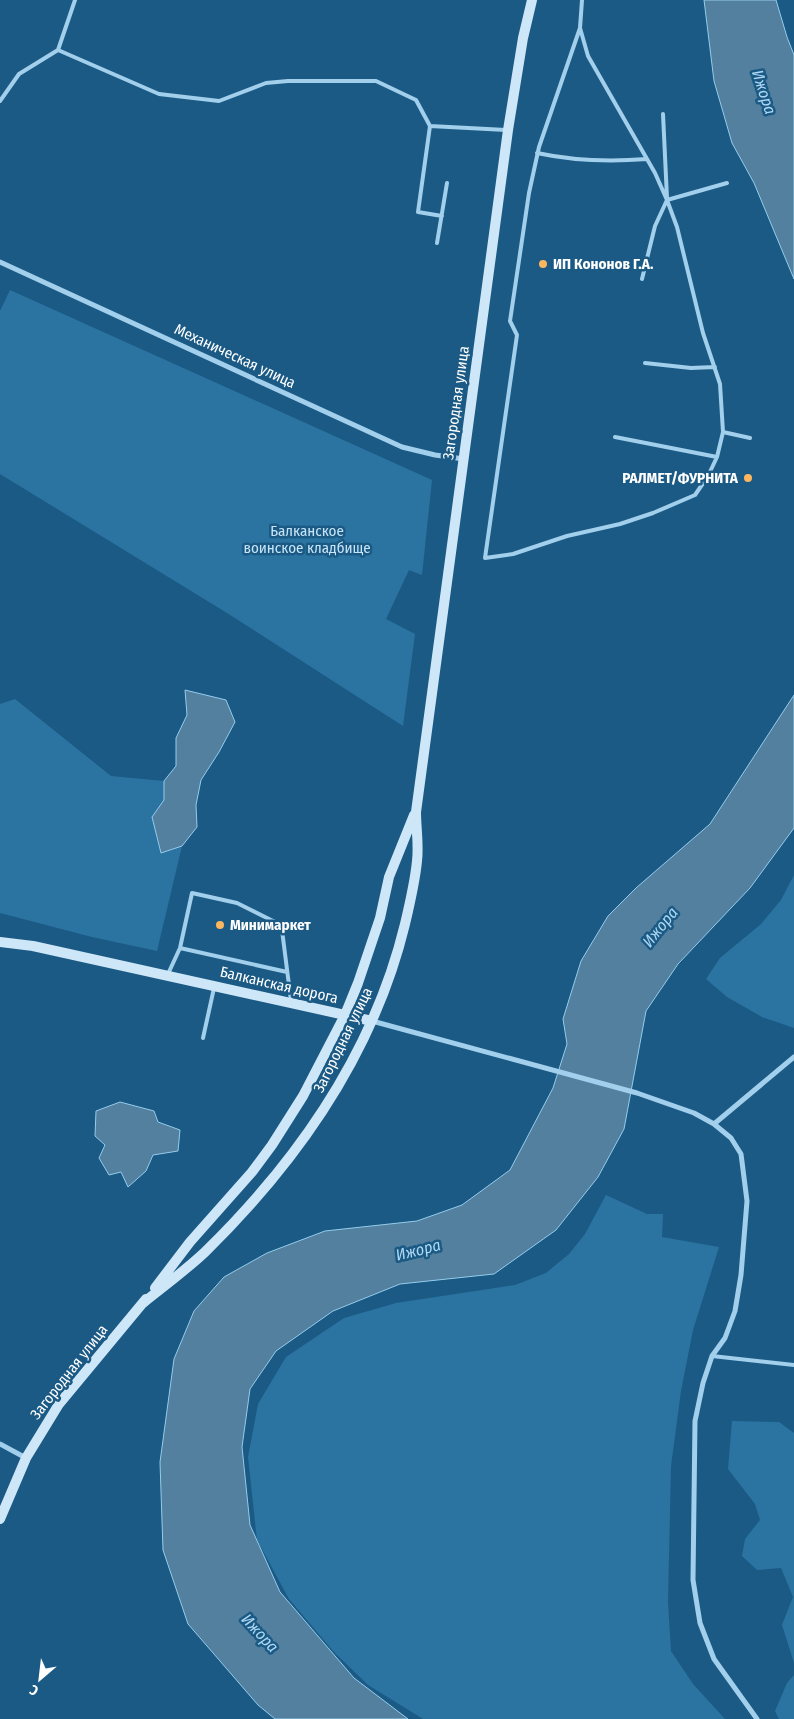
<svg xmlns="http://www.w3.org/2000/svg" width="794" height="1719" font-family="'Fira Sans Condensed',sans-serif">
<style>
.green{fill:#2b74a2}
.water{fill:#52809e;stroke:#95cced}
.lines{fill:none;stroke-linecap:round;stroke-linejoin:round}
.lane{stroke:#a2cfeb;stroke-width:4}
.street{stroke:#a2cfeb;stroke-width:5}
.secondary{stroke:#cee7f8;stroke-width:10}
.poi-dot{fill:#fcb65f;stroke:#1b5a85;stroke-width:2}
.labels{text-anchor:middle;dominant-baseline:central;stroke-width:5;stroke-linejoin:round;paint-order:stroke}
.poi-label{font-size:15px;font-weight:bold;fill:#fff;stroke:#1b5a85;text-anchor:start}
.street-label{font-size:15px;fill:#fff;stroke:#1b5a85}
.park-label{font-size:15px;fill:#c7e5f8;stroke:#1b5a85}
.water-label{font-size:16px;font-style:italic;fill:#aed8f3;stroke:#1b5a85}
</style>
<rect width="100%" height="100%" fill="#1b5a85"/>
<path class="green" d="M10,290l422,190 -10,95 -13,-5 -23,49 29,15 -12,92 -176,-113 -227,-139v-163z
M15,699l96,77 53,5v19l-12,17 9,36 21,-7 -25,105 -65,-14 -92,-24v-209z
M794,875v153l-32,-11 -35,-20 -21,-18 14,-21 41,-34 20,-24z
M606,1195l41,19h16l-1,23 57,10 -26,83 -12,61 -10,75 -3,136 3,49 22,33 32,35h-302l-55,-34 -34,-33 -45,-53 -32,-59 -9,-83 10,-53 28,-47 58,-39 52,-15 119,-18 31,-12 23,-19 16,-20z
M732,1421l47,1 15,11v230l-12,-38 11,-28 -12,-29 -24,2 -15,-14 3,-17 15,-19 -5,-16 -27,-35z
M794,1675v44h-15l-4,-8 12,-28z"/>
<path class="water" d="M704,0h72l11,37 7,18v224l-40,-96 -22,-40 -18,-62z
M185,690l41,10 9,22 -16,30 -18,28 -5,25 1,22 -15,19 -21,7 -9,-36 12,-17v-19l12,-15v-28l11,-23z
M794,695v133l-44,60 -72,76 -32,47 -22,118 -26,48 -42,53 -62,44 -94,10 -67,27 -57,40 -26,38 -8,58 8,78 30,67 74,86 54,41h-133l-17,-14 -70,-81 -25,-74 -3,-88 14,-103 20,-48 30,-34 43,-24 58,-22 92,-10 45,-16 48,-35 43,-82 14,-44 -4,-25 18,-58 27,-45 28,-28 74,-64z
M120,1102l34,9 4,11 22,8 -2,21 -25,4 -7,16 -18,16 -7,-15 -12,3 -10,-17 6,-13 -10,-9 1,-25z"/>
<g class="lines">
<path class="lane" d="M580,28l8,28 67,117 12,27 10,27 26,106 17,51 3,48 -6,25 -9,19 -13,19 -42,18 -33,11 -53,12 -54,18 -28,4 32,-223 -7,-14 19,-128 10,-46 41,-119 2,-28
M58,50l17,-50
M0,101l19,-27 39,-24 101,44 60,7 47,-18 22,-2h88l40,19 14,26 76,4
M663,114l4,84
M430,126l-12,86 24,4
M537,153c37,8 72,9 110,6
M437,243l10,-60
M642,279l13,-53 12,-26 60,-17
M645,363l46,5 24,-1
M723,432l27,6
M615,437l102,20
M180,948l107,24
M168,974l12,-26 12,-55 45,10 42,21 3,6 9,71
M203,1038l11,-50
M712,1356l82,9"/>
<path class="street" d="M0,262l402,185 33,8 29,4
M372,1021l265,72 57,20 20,11 17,14 10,16 6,47 -6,74 -6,36 -10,27 -13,18 -9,27 -8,38 -2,159 7,43 14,36 43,60
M714,1124l80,-67
M0,1444l26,14"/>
<path class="secondary" d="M0,942l33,4 339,75
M155,1288l35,-46 62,-70 20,-27 31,-49 42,-81 13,-32 22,-65 9,-41 25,-62
M143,1303c21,-17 43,-33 62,-51 93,-91 169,-200 200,-328 5,-21 10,-42 12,-63 2,-16 -1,-33 -1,-49l92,-682 15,-92 9,-38
M0,1519l26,-61 33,-54 87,-105"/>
</g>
<g class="poi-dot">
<circle cx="543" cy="264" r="5"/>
<circle cx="748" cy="478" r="5"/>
<circle cx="220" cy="925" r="5"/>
</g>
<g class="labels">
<g class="poi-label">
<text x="553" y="264">ИП Кононов Г.А.</text>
<text x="738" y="478" text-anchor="end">РАЛМЕТ/ФУРНИТА</text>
<text x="230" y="925">Минимаркет</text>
</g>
<g class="street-label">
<text transform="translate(235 356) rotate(25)">Механическая улица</text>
<text transform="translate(456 403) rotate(-82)">Загородная улица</text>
<text transform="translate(279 985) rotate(13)">Балканская дорога</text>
<text transform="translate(343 1040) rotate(-64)">Загородная улица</text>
<text transform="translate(69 1372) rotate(-52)">Загородная улица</text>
</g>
<g class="park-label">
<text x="307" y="531">Балканское<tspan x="307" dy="17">воинское кладбище</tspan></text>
</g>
<g class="water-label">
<text transform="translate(764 92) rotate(72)">Ижора</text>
<text transform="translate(660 927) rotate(-51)">Ижора</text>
<text transform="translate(418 1250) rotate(-14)">Ижора</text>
<text transform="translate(260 1633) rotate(47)">Ижора</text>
</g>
</g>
<g transform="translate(40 1679) rotate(208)" stroke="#1b5a85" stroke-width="4" paint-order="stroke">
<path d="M0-4L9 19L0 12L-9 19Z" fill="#ffffff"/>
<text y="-8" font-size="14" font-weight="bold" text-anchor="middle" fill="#ffffff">С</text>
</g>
</svg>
